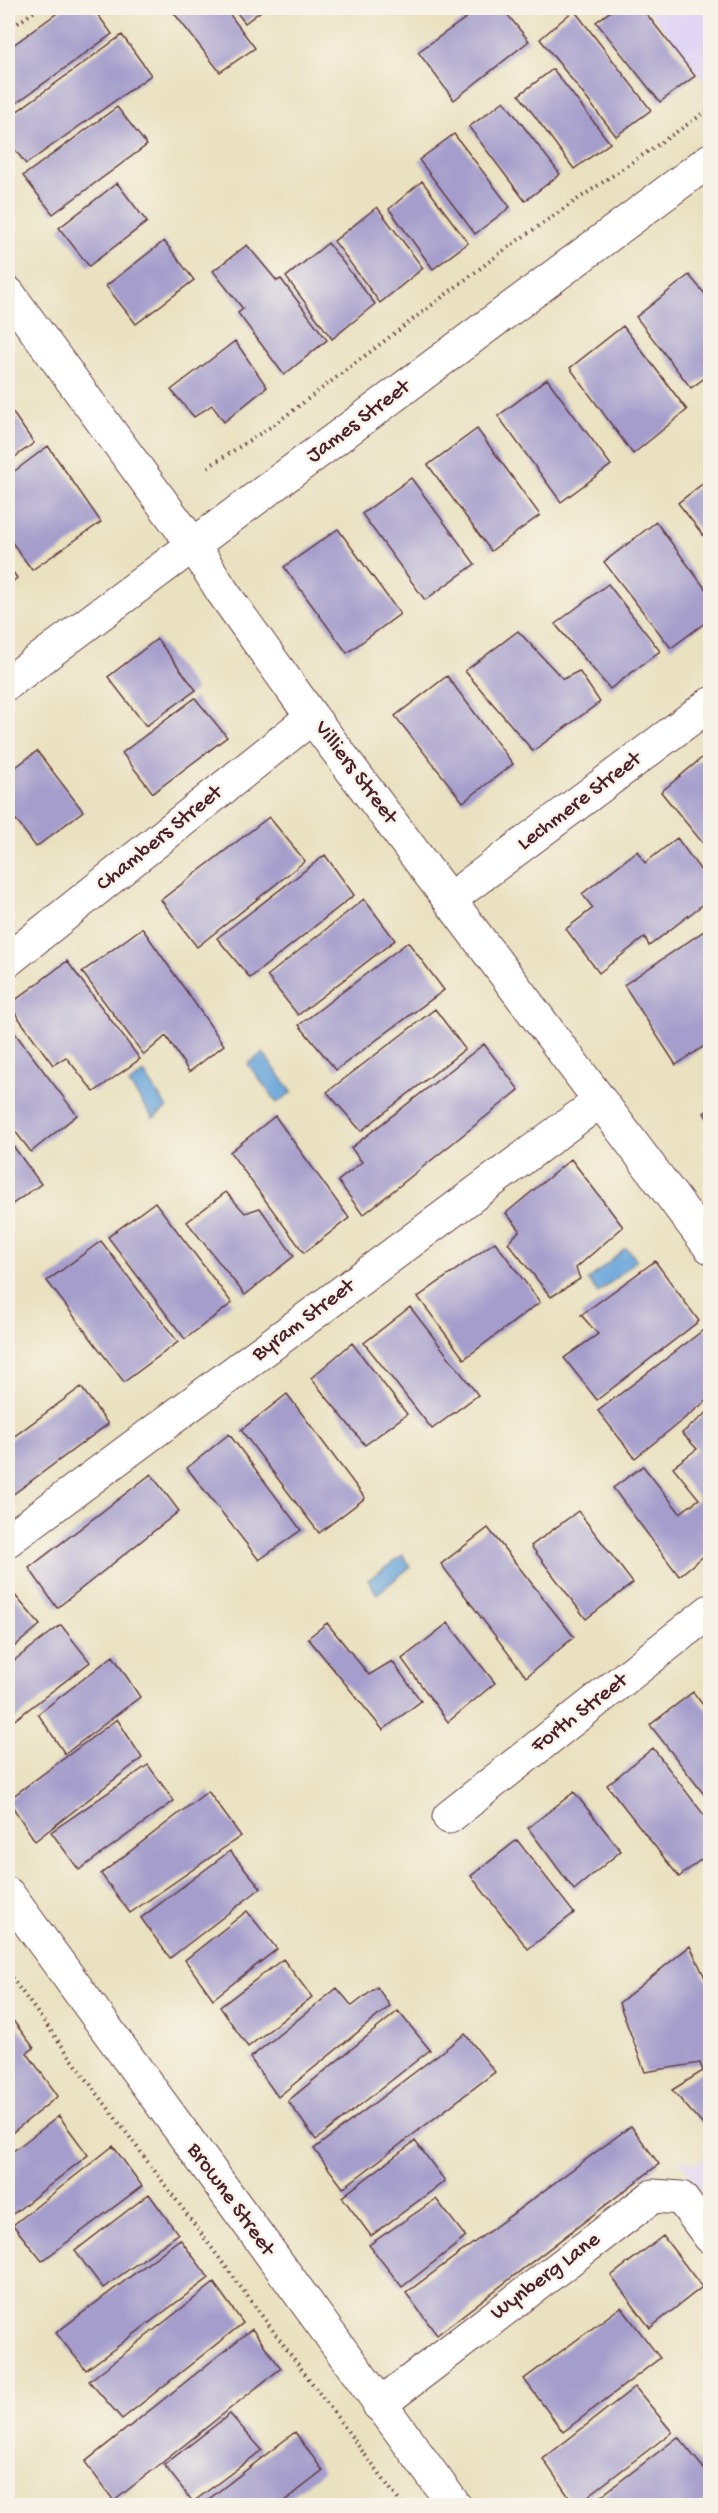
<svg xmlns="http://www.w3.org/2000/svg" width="718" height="2513" font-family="'Gochi Hand',sans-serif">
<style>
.built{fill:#e0d4f4}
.water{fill:#67a5d9;stroke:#586282;stroke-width:1.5}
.building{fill:#a59ecc}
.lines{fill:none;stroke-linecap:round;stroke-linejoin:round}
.minor-casing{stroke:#623c41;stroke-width:35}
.tertiary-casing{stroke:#623c41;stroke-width:35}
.path{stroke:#623c41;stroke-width:4;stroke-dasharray:1.5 4.5;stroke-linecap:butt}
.minor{stroke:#fff;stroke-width:33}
.tertiary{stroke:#fff;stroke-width:33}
.labels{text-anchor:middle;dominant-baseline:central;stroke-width:5;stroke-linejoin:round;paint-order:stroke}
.street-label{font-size:22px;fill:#4a1f2b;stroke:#f7f3e8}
</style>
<rect width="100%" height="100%" fill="#f7f3e8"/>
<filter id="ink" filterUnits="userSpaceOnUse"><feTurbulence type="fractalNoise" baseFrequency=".0167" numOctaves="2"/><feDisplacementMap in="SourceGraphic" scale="12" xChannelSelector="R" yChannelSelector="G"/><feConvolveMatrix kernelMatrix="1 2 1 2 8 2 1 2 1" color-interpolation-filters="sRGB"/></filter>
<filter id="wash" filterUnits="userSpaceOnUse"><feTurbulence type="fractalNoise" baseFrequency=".008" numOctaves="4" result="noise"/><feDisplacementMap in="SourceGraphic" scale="24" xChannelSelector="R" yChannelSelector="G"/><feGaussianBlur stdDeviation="1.35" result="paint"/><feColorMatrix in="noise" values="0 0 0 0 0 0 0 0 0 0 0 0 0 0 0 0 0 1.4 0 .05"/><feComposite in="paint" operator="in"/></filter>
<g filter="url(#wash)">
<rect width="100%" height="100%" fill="#eae1c0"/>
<path class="built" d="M647,8h63v82z
M710,2152v51l-33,-45 20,5z"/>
<path class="water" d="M263,1053l29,39 -15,11 -29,-39z
M144,1073l23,35 -14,10 -24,-34z
M626,1248l11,12 -39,33 -10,-13z
M403,1555l7,12 -33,27 -9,-14z"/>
<g id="blocks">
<path class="building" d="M64,8h29l19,26 -104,75v-60z
M170,8h55l30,40 -35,24z
M233,8h32l-20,15z
M480,8h22l27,33 -75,59 -36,-48z
M615,8h27l53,68 -35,26 -64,-80z
M574,10l77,100 -35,26 -76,-97z
M122,35l29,40 -125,89 -18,-23v-23z
M553,69l57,74 -36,26 -55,-74z
M504,101l56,73 -35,27 -56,-74z
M117,107l30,38 -94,69 -30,-38z
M454,134l56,73 -35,27 -56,-74z
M422,181l46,62 -35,26 -44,-60z
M117,183l30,39 -58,44 -30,-38z
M377,207l46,61 -43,35 -46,-62z
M164,241l30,39 -58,44 -30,-38z
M328,243l47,61 -43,35 -46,-62z
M247,245l30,36 4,-2 46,61 -43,35 -46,-62 5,-4 -30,-38z
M689,275l21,25v74l-19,14 -55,-71z
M623,326l64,84 -54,44 -63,-86z
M235,341l32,46 -43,35 -12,-17 -18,12 -23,-27z
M547,379l64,86 -50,37 -63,-86z
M8,406l26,37 -26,19z
M477,429l63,86 -49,36 -63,-86z
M48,446l53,76 -69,48 -24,-33v-61z
M411,478l64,86 -50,36 -63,-86z
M710,478v66l-32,-41z
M656,522l54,73v24l-39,29 -67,-86z
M338,529l62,85 -53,39 -63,-86z
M8,565l9,13 -9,8z
M608,584l52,67 -50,38 -55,-65z
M518,631l45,48 16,-8 21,31 -67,49 -68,-80z
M157,639l39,51 -50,36 -38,-49z
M447,676l66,88 -50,38 -68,-86z
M195,698l32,39 -74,56 -31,-40z
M37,751l46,60 -47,36 -28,-38v-36z
M710,751v101l-49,-60z
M269,817l36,44 -108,86 -36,-47z
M677,838l33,45v16l-61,47 -4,-9 -46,36 -33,-44 27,-21 -11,-14 55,-43 8,12z
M325,855l29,40 -104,83 -33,-40z
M364,899l31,41 -97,75 -31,-39z
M710,927v115l-34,23 -52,-80z
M142,928l82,117 -35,27 -23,-36 -22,19 -62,-83z
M408,942l36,48 -108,80 -37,-45z
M67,961l73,98 -46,33 -28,-35 -13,8 -44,-60z
M435,1009l30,40 -104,82 -34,-39z
M8,1024l69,91 -46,37 -23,-30z
M484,1044l35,46 -156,125 -25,-34 24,-19 -11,-14z
M710,1109v14l-6,-10z
M275,1116l74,102 -45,35 -74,-101z
M8,1139l33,45 -33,23z
M571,1159l52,68 -47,41 4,11 -29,18 -43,-54 12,-13 -14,-17z
M226,1192l19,21 15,-5 34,48 -49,39 -58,-73z
M155,1202l77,101 -47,36 -77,-102z
M101,1241l77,101 -54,40 -77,-101z
M495,1242l45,60 -76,57 -46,-62z
M655,1261l44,60 -102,79 -33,-42 34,-24 -17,-19z
M410,1307l68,88 -46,34 -68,-86z
M706,1328l4,5v65l-75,60 -37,-47z
M352,1343l55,71 -42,31 -54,-67z
M81,1387l27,37 -100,74v-57z
M287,1394l78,104 -46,35 -78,-103z
M710,1410v141l-31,25 -66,-88 30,-22 37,47 19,-14 -26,-32 24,-18 -15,-16z
M229,1434l72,96 -42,30 -72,-92z
M151,1474l28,37 -122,97 -28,-40z
M578,1511l55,72 -47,36 -55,-73z
M488,1528l86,109 -48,40 -85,-113z
M8,1587l32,38 -32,27z
M327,1623l42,52 23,-14 29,40 -38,29 -75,-92z
M448,1623l47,60 -47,39 -46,-63z
M61,1625l29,37 -82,63v-60z
M113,1656l27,41 -75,57 -27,-40z
M693,1692l17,22v88l-60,-77z
M117,1719l25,39 -107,83 -27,-41z
M653,1748l57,75v29l-31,25 -72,-92z
M148,1765l26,36 -95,69 -28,-38z
M208,1791l33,45 -111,77 -29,-39z
M574,1792l47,59 -47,39 -46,-62z
M517,1840l57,73 -46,36 -57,-73z
M230,1851l31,37 -91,70 -29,-40z
M247,1911l30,38 -64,50 -28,-39z
M690,1946l17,36h3v137l-6,7 -32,-36 31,-19 -3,-8 -55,9 -26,-69z
M283,1959l29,38 -64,50 -28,-40z
M377,1987l13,19 -112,91 -28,-39 87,-70 15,18z
M398,2011l32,39 -114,90 -28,-39z
M8,2014l26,34 -7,5 31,43 -50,40v-67l4,-4 -4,3z
M465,2034l30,38 -152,116 -29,-39z
M59,2116l29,39 -80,63v-63z
M631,2126l28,38 -222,171 -31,-42z
M415,2141l30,40 -74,55 -29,-39z
M113,2146l29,40 -100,75 -29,-36z
M149,2194l29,40 -75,54 -28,-37z
M436,2199l30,38 -64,50 -33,-42z
M663,2236l39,51 -52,41 -39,-52z
M180,2239l29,39 -123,92 -30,-37z
M214,2283l29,40 -121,96 -33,-38z
M621,2307l39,51 -97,74 -39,-53z
M252,2329l29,39 -167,133 -29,-39z
M635,2387l37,45 -97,74 -32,-47z
M230,2414l32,36 -69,52 -29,-37z
M295,2432l28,39 -45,35h-78z
M678,2437l32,39v21l-10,9h-112z"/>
</g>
</g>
<g filter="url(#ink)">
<use href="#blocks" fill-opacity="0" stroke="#623c41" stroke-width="1.5"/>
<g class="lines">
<defs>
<path id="minor" d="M8,293l186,253 28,45 90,126 398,530
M450,899l260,-195
M8,960l304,-243
M8,1540l592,-439
M449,1817l261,-206
M8,1894l447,612
M379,2405l274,-209 28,2 29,39"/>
<path id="tertiary" d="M8,683l702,-523"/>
</defs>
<use href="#minor" class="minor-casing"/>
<use href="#tertiary" class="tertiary-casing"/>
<path class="path" d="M8,30l31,-22
M208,467l67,-43 236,-179 199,-136
M8,1973l395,533"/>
<use href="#minor" class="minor"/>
<use href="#tertiary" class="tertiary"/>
</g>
</g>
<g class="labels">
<g class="street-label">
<text transform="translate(359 422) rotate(-37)">James Street</text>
<text transform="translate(355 773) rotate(53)">Villiers Street</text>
<text transform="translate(580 802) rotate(-37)">Lechmere Street</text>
<text transform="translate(160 839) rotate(-39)">Chambers Street</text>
<text transform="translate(304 1321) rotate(-37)">Byram Street</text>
<text transform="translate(580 1714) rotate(-38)">Forth Street</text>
<text transform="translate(230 2200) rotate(54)">Browne Street</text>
<text transform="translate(546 2277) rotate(-37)">Wynberg Lane</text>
</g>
</g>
<rect width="718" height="2513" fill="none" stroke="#f7f3e8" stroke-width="30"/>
</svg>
